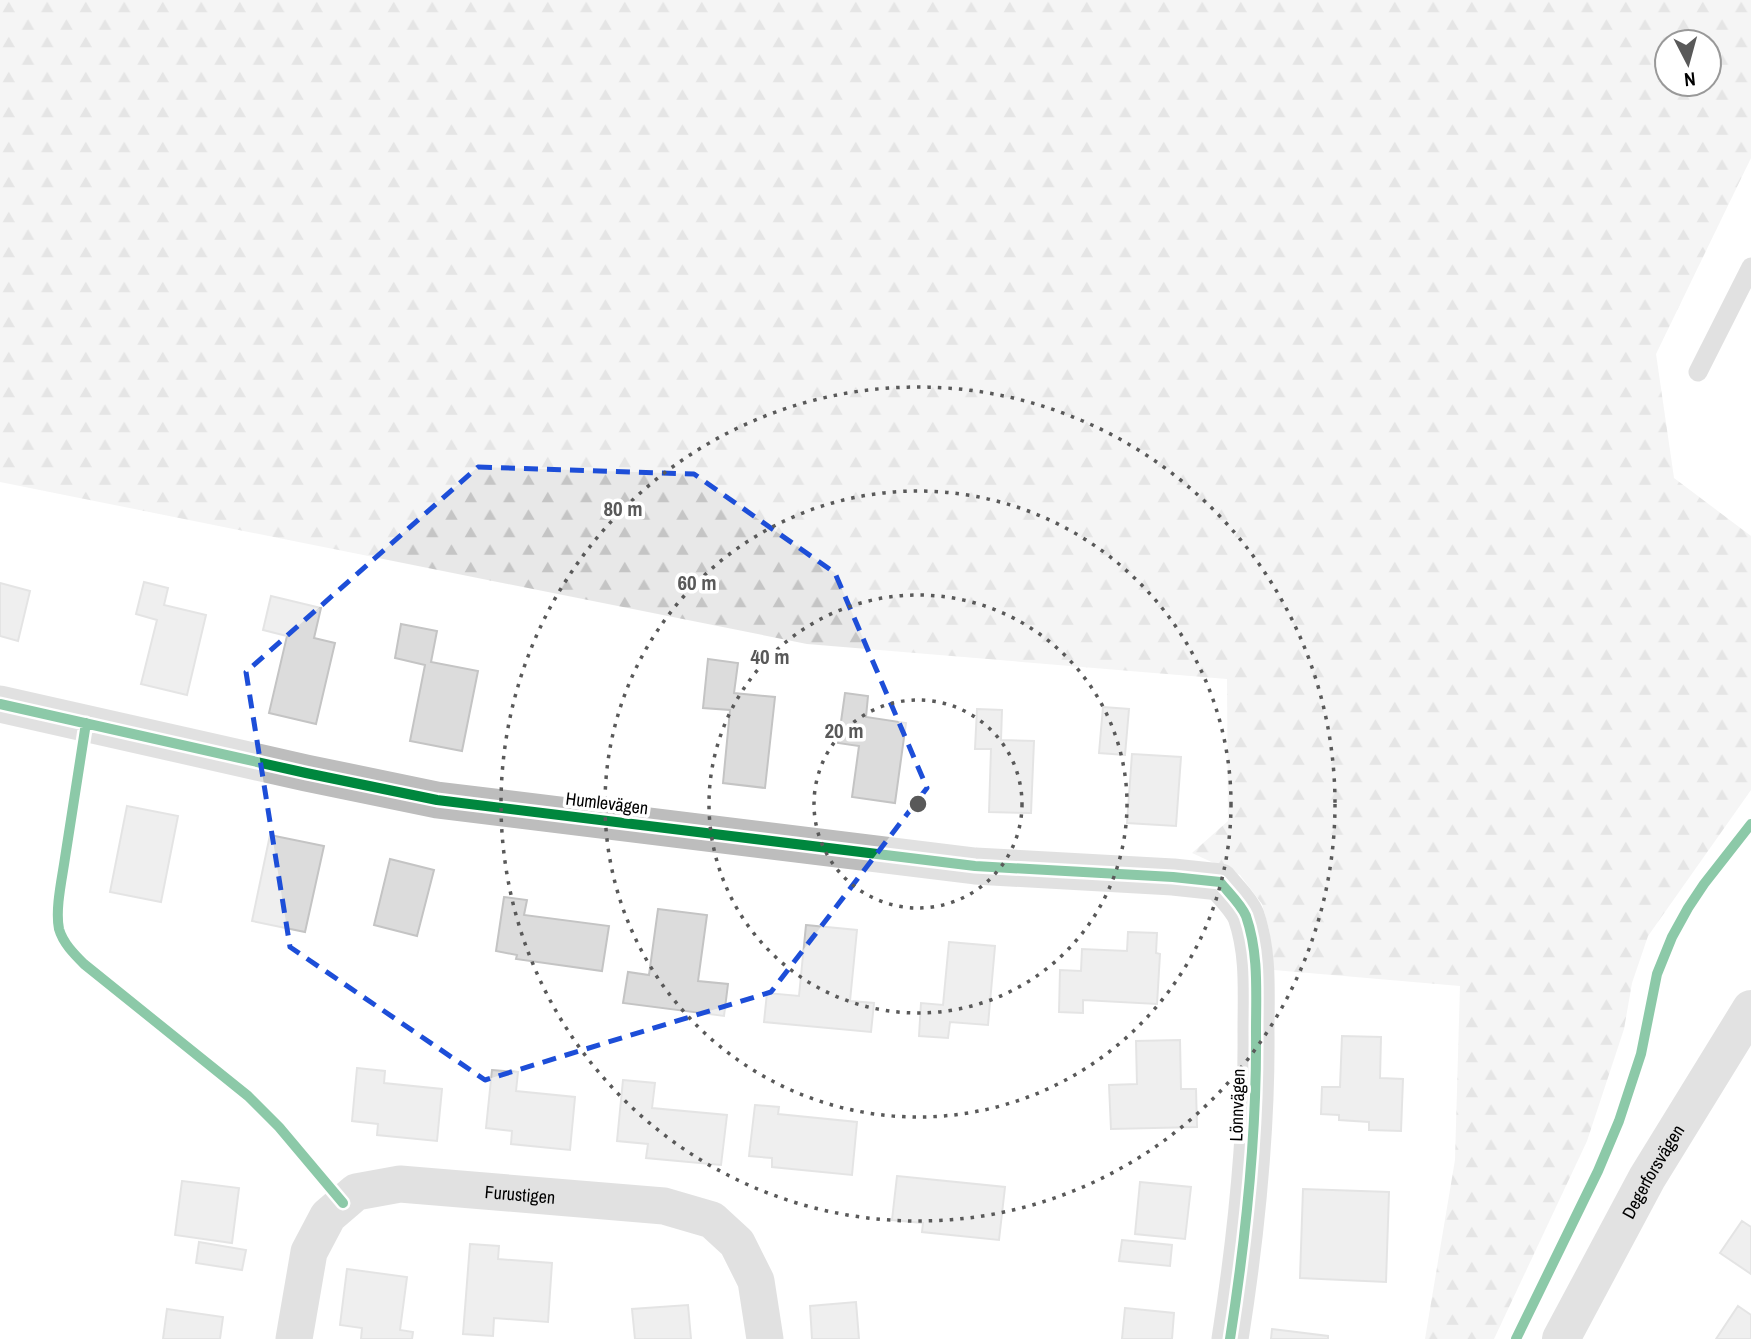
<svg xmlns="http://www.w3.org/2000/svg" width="1751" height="1339" font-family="'Archivo Narrow',sans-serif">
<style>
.forest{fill:url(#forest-firs);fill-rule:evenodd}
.building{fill:#dcdcdc;stroke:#c4c4c4;stroke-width:2}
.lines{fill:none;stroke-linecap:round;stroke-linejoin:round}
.service{stroke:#bdbdbd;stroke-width:19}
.minor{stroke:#bdbdbd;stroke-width:37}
.secondary{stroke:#bfbfbf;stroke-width:38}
.cycleway-casing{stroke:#fff;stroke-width:15}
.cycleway{stroke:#00873e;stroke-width:10}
.marked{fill:none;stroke:#1d4ed8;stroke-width:5;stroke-dasharray:14 9;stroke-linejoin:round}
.ring{fill:none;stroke:#595959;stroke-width:3.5;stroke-dasharray:3.5 7}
.labels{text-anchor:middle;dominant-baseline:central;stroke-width:7;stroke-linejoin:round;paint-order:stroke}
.street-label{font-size:18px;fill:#000;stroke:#fff}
.centre{fill:#595959;stroke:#fff;stroke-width:3.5}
.ring-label{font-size:21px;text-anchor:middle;font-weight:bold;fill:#595959;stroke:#fff;stroke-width:7;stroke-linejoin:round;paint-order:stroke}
</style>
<defs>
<pattern id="forest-firs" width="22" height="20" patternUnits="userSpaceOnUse" patternTransform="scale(1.75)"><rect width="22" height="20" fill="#e8e8e8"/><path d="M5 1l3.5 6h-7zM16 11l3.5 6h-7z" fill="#c5c5c5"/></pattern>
</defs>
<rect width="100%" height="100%" fill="#fff"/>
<path class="forest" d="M0,0h1751v158l-95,196 18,124 77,58v254l-103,146 -16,47 -8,46 -37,112 -93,198h-69l30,-179 5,-174 -186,-16 -5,-41 -7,-25 -22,-29 -48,-22 36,-32 -1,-142 -420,-35 -807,-162zM1667,42h42v42h-42z"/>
<path class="building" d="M144,582l24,6 -4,17 42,10 -19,80 -46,-11 16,-64 -21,-6z
M0,583l30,8 -12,50 -18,-5z
M271,596l50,12 -7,30 21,5 -19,81 -47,-11 18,-77 -24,-6z
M401,624l36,7 -6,31 47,9 -16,80 -52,-10 15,-76 -30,-7z
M708,659l30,4 -4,30 41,4 -10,91 -42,-5 7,-73 -27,-2z
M845,693l23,3 -2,21 40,6 -11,80 -43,-6 7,-51 -21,-3z
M1103,707l26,2 -4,46 -26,-2z
M977,709l25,1 -1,30 33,1 -3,72 -42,-1 2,-63h-16z
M1132,754l49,3 -5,69 -49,-3z
M127,806l51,10 -17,86 -51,-10z
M270,835l54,11 -19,86 -53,-11z
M390,859l44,11 -17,66 -43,-11z
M504,897l23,3 -3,15 85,11 -7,45 -86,-12 1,-4 -21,-4z
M658,909l49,6 -9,66 30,3 -4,32 -101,-13 5,-31 21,3z
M806,925l51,5 -7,71 24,2 -3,29 -107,-10 3,-29 32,3z
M1128,932l29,1 -1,20 4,1 -3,50 -74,-4v13l-24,-1 1,-42 21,1 1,-22 45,2z
M949,942l46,4 -7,79 -38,-3 -2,16 -29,-2 2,-33 22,2z
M1342,1036l39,1 -1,41 23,1 -2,52 -32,-1v-8l-30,-2v-5l-18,-1 1,-27h18z
M1180,1040l1,49h15l1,38 -86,2 -2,-44 28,-1 -1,-43z
M357,1068l28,3 -1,12 58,6 -5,52 -60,-6 1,-11 -26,-3z
M492,1070l26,2 -2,19 59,6 -5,53 -59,-6 1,-13 -26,-3z
M623,1080l32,3 -3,25 75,7 -6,50 -75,-7 2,-14 -31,-3z
M755,1105l24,2 -1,7 79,8 -5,53 -80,-8v-9l-23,-2z
M897,1176l108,11 -6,53 -77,-8 1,-9 -31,-3z
M182,1181l57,7 -7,55 -57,-8z
M1140,1182l51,5 -6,52 -50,-5z
M1303,1189l86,3 -3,90 -86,-4z
M1742,1221l9,6v47l-31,-21z
M1122,1240l50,5 -2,21 -51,-5z
M199,1242l47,8 -4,20 -46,-7z
M470,1244l29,2 -1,13 54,4 -4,59 -54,-4 -1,18 -30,-2z
M347,1269l60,8 -7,53 13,2 -1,7h-51l1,-11 -22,-3z
M856,1302l3,37h-47l-2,-33z
M688,1305l3,34h-56l-3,-30z
M1738,1306l13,9v24h-35z
M1125,1308l49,5 -2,26h-50z
M167,1309l56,8 -3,22h-57z
M1272,1329l56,7v3h-57z"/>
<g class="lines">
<path class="service" d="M1698,372l53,-105"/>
<g class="minor">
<path d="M0,704l306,69 131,27 538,66 198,11 47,5c8,10 21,22 26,34 13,38 10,76 10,116 1,103 -10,205 -26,307"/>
<path id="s1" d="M294,1339l15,-87 19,-36 28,-24 44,-8 264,22 48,14 25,23 19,38 9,58"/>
</g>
<path class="secondary" id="s2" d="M1561,1339l86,-161 104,-169"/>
<defs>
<path id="cycleway" d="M0,704l306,69 131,27 538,66 198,11 47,5c8,10 21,22 26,34 13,38 10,76 10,116 1,103 -10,205 -26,307
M86,723c-7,45 -14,90 -21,135 -3,21 -10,51 -6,71 4,14 15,25 25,35l164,132 31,31 64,76
M1516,1339l82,-168 21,-50 22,-67 16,-80 15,-37 16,-29 16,-24 47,-60"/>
</defs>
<use href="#cycleway" class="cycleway-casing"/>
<use href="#cycleway" class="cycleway"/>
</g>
<path d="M0 0H1751V1339H0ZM478,467l216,7 141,99 92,215 -156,204 -286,88 -195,-133 -44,-275z" fill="#fff" fill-opacity=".55" fill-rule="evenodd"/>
<path class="marked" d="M478,467l216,7 141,99 92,215 -156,204 -286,88 -195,-133 -44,-275z"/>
<g class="ring">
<circle cx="918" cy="804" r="104"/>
<circle cx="918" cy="804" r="209"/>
<circle cx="918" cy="804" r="313"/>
<circle cx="918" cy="804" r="417"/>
</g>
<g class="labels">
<g class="street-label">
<text transform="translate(607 803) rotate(7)">Humlevägen</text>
<text transform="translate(1237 1105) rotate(-88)">Lönnvägen</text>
<text stroke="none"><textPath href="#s2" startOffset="191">Degerforsvägen</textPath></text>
<text stroke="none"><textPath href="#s1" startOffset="331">Furustigen</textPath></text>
</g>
</g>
<circle cx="918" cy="804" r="10" class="centre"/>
<g class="ring-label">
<text x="623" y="516">80 m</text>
<text x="697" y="590">60 m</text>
<text x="770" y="664">40 m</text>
<text x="844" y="738">20 m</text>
</g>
<g transform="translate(1688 63) rotate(174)"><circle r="33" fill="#ffffff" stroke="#999999" stroke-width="2"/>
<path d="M0-5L12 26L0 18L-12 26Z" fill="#595959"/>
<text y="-10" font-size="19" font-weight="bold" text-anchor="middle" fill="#000000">N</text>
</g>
</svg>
